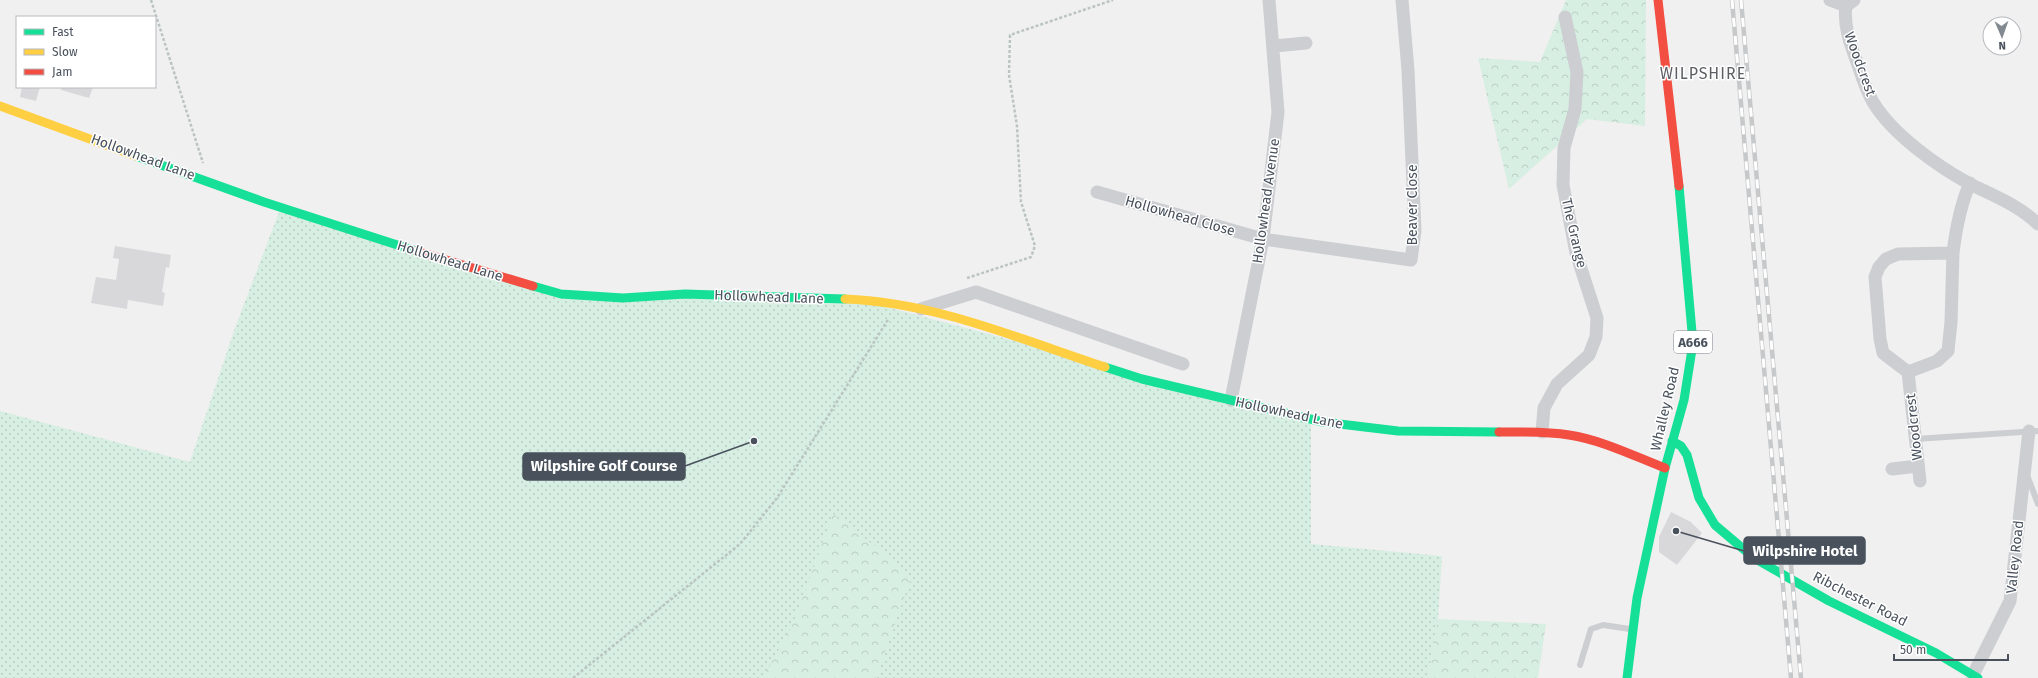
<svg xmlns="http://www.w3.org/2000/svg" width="2038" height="678" font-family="'Fira Sans',sans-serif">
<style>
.grass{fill:url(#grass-dots)}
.forest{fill:url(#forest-crowns)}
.building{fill:#d8d8db}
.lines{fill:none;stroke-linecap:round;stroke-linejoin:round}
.path{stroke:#bac5c2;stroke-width:2.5;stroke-dasharray:3 2;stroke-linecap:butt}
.lane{stroke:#ccced1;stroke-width:6}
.street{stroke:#ccced1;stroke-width:13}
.fast{stroke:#16e098;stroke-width:9}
.slow{stroke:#ffcf43;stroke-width:9}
.jam{stroke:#f24e42;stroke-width:9}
.rail-casing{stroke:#c6c8ca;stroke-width:4.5}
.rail{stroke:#fff;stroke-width:3;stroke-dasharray:9;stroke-linecap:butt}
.labels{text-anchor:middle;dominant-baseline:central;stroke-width:3;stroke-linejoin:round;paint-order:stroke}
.shield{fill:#fff;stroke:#7f858d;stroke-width:1}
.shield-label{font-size:13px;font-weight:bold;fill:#48515c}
.street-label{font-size:14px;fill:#48515c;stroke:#fff}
.quarter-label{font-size:16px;letter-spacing:1px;fill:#5c5f64;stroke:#fff}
.leader{fill:none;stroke:#48515c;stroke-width:1.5}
.callout-dot{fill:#48515c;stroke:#fff;stroke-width:1.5}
.callout{fill:#48515c;stroke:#48515c;stroke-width:1.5}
.callout-label{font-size:15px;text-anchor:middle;font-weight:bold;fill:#fff}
</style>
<defs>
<pattern id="grass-dots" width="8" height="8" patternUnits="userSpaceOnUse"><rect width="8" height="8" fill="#d7eee2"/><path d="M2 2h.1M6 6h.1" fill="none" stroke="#bacec4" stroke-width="1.8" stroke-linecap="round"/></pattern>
<pattern id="forest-crowns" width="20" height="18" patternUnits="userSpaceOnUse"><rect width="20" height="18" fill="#d7eee2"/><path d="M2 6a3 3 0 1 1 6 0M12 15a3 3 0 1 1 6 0" fill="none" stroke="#bacec4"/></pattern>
</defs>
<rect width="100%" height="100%" fill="#f1f0f0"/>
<path class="grass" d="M281,207l280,87 295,5 455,120v125l131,12 -4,63 -10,59h-1428v-267l190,51 45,-134z"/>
<path class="forest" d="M1566,0h80l-1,126 -58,-7 -78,70 -31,-131 62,4z
M833,514l51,39 26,28 -34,97h-113l30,-54z
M1438,619l108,5 -8,54h-110z"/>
<path class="building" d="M22,87h18l-4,14 -16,-4z
M62,87h31l-4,11 -28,-8z
M115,246l56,9 -2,13 -3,-1 -4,25 3,1 -2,13 -35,-6 -1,9 -36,-6 5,-26 20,3 3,-21 -6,-1z
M1671,512l20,10 11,11 -25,32 -18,-13v-15z"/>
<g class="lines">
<path class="path" d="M151,0l52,163
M967,278l64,-21 4,-11 -14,-44 -4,-76 -8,-51 1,-40 103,-35
M573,678l167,-134 37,-46 112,-180"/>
<path class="lane" d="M1915,439l123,-8
M2027,475l11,29
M1580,665l11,-36 12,-4 27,4"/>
<path class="street" d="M1830,0l16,6
M1854,0l-8,6c-3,20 5,40 12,59 4,12 8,25 15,37 19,32 64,64 97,82 24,12 48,21 68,40
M1274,46l32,-3
M1097,192l166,47 148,21 4,-29 -7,-161 -6,-70
M921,309l55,-17 207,72
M1908,372l29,-11 11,-10 3,-29 2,-69
M1231,400l32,-161 15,-127 -9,-112
M1542,432l2,-24 13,-24 32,-29 7,-18 1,-19 -21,-65 -13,-68 1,-37 11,-39 2,-37 -12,-55
M1892,469l26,-3
M1920,481l-12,-109 -25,-19 -3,-14 -5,-62 4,-10 7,-8 12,-5 55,-1c3,-25 7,-47 17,-70
M1973,675l37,-74 19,-170"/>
<path class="fast" d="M136,156l128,46 152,49
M533,286l28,8 62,4 62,-4 160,5
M1105,367l37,12 181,43 75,9 101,1
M1672,441l9,5 6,9 12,43 16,27 39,33 75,43 107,52 42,25
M1627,678l10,-80 28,-130 19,-68 9,-57 -14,-157"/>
<path class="slow" d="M0,106l136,50
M845,299c89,3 175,40 260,68"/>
<path class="jam" d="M1658,0l21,186
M416,251l117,35
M1499,432c23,0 47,-1 70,3 33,5 65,21 96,33"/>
<defs>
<path id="rail" d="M1732,0l59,678
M1741,0l60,678"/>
</defs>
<use href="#rail" class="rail-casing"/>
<use href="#rail" class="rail"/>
</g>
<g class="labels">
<rect class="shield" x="1674" y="331" width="38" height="22" rx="3"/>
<g class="shield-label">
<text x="1693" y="342">A666</text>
</g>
<g class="street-label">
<text transform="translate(1860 64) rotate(70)">Woodcrest</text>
<text transform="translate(143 157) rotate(20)">Hollowhead Lane</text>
<text transform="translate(1266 201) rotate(-82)">Hollowhead Avenue</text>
<text transform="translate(1412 205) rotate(-90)">Beaver Close</text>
<text transform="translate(1180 216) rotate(16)">Hollowhead Close</text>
<text transform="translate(1574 233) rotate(77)">The Grange</text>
<text transform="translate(450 261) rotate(17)">Hollowhead Lane</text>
<text transform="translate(769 297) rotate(2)">Hollowhead Lane</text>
<text transform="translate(1665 409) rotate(-77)">Whalley Road</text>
<text transform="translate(1289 413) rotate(12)">Hollowhead Lane</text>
<text transform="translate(1914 427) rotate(-96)">Woodcrest</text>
<text transform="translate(2015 557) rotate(-84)">Valley Road</text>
<text transform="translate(1860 599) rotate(27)">Ribchester Road</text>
</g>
<g class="quarter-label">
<text x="1703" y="73">WILPSHIRE</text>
</g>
</g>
<path class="leader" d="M754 441L685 466M1676 531L1744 551"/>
<g class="callout-dot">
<circle cx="754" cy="441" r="4"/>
<circle cx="1676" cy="531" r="4"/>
</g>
<g class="callout">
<rect x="523" y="453" width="162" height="27" rx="4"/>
<rect x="1744" y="537" width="121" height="27" rx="4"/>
</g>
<g class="callout-label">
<text x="604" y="471">Wilpshire Golf Course</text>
<text x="1805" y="556">Wilpshire Hotel</text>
</g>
<rect x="16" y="16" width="140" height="72" fill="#ffffff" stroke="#b6b9be"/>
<rect x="24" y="29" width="20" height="6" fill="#16e098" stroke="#b6b9be"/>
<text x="52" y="36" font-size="12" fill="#48515c">Fast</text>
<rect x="24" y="49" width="20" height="6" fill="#ffcf43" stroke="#b6b9be"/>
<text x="52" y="56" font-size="12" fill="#48515c">Slow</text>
<rect x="24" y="69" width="20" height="6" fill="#f24e42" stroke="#b6b9be"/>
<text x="52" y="76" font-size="12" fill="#48515c">Jam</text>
<g transform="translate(2002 36) rotate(178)"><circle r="19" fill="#ffffff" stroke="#b6b9be"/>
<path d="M0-3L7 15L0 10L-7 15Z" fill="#838990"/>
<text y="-6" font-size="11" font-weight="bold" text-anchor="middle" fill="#48515c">N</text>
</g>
<path d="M1894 654v6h114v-6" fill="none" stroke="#48515c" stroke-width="2"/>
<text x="1900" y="654" font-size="12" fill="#48515c" stroke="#ffffff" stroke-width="3" paint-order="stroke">50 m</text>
</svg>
